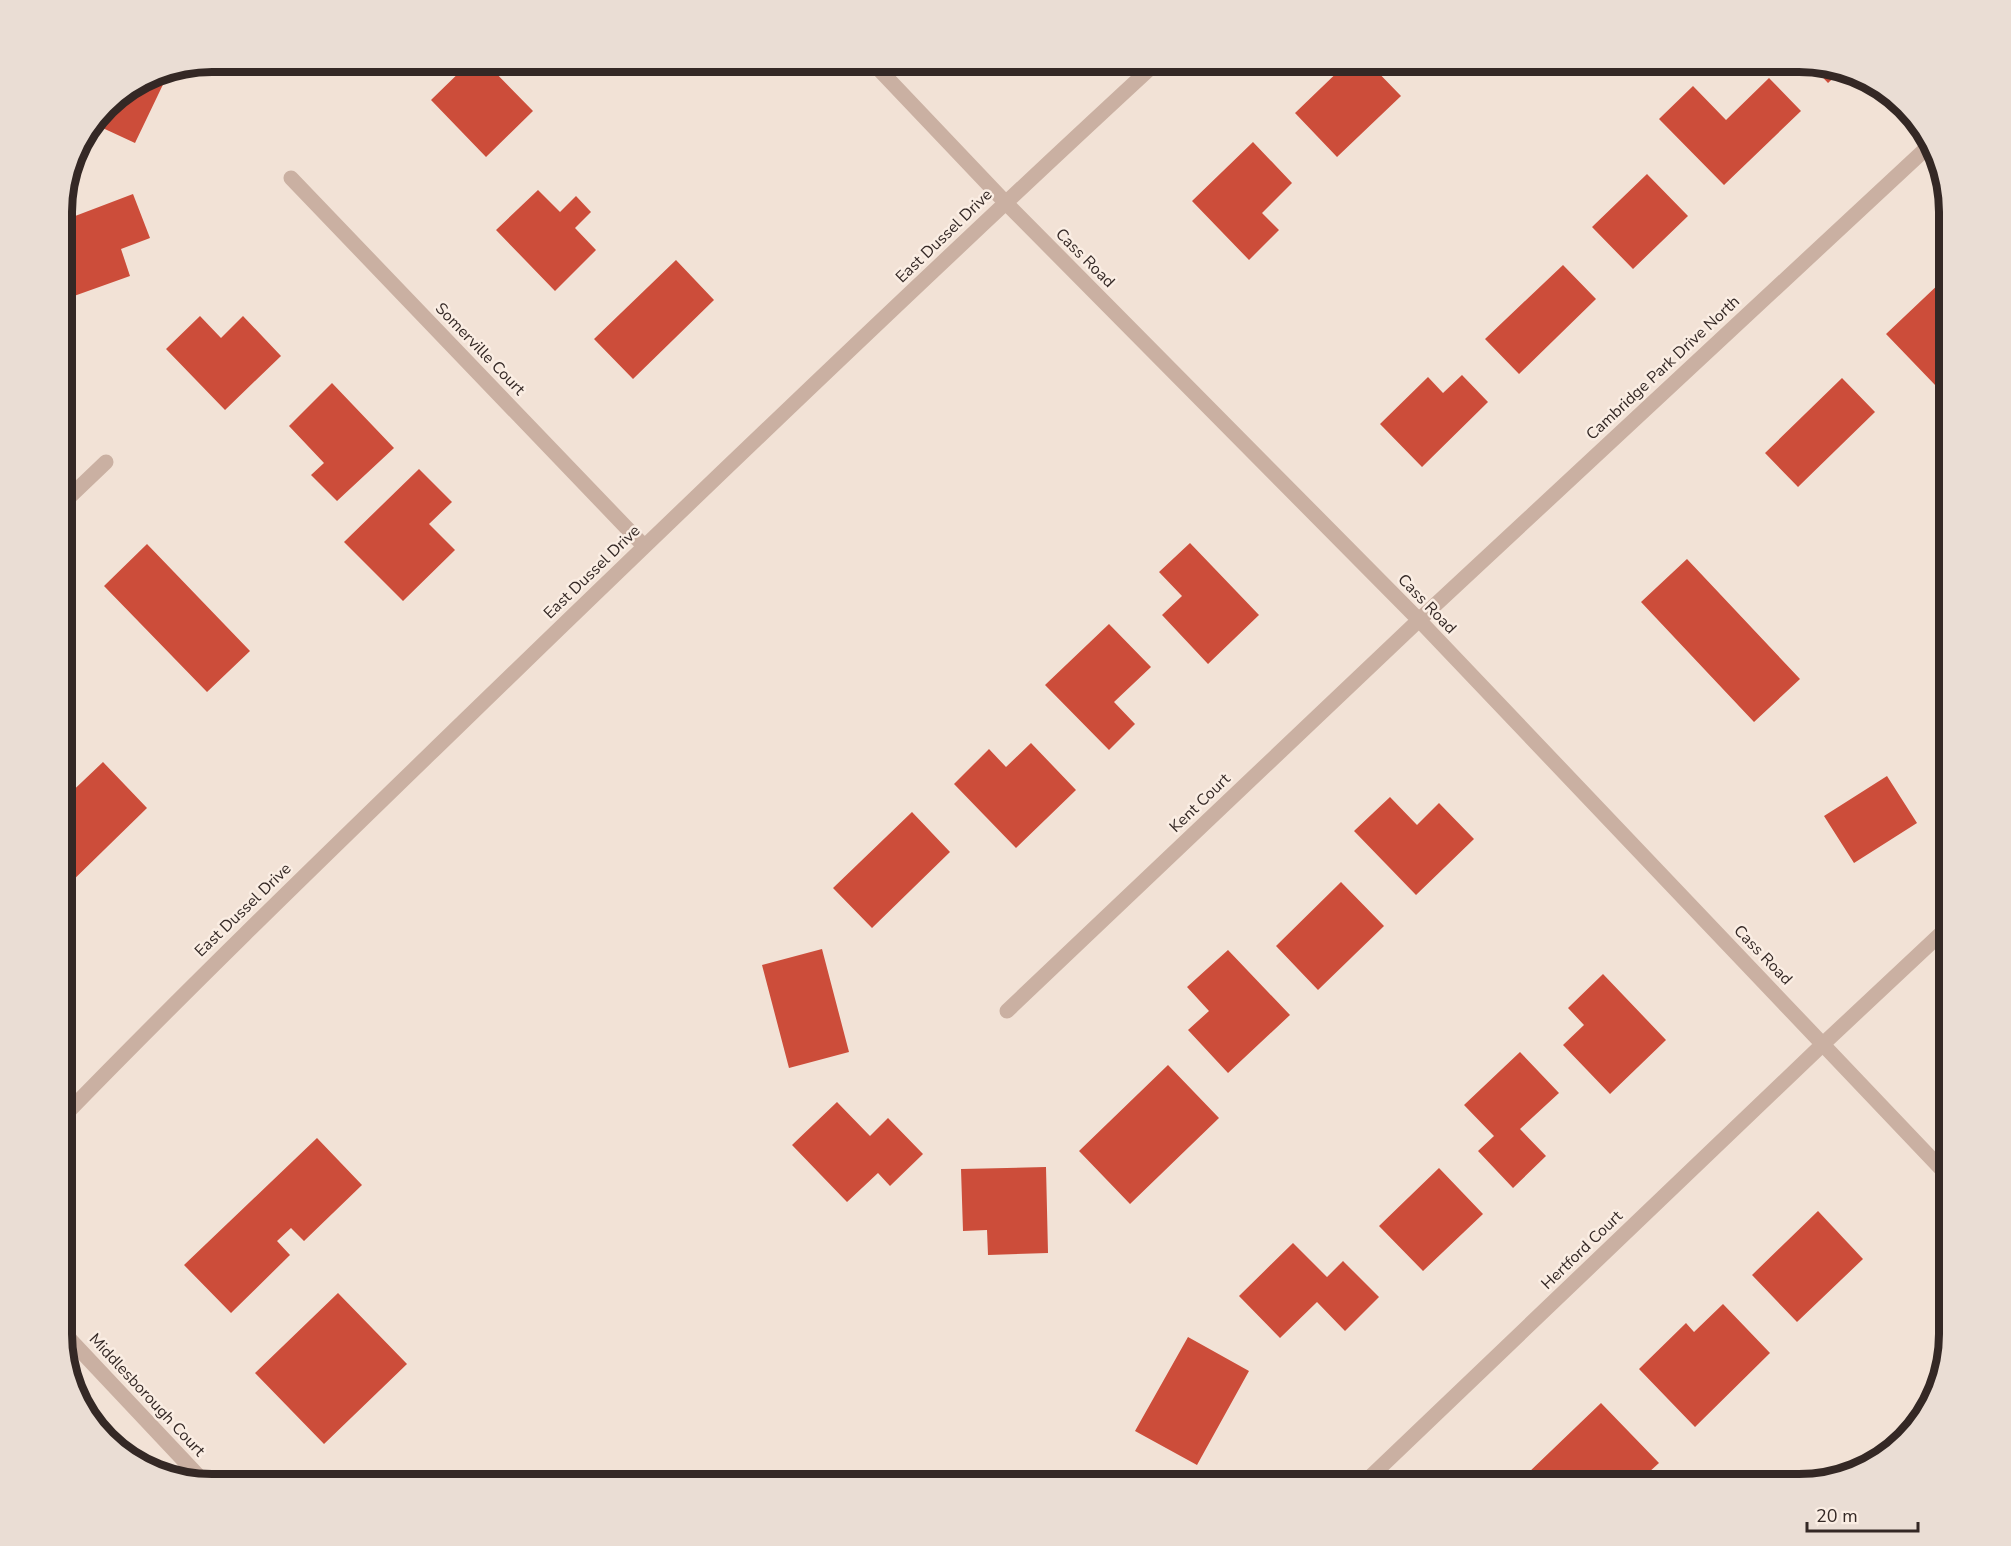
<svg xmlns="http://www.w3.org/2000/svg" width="2011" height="1546" font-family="'Nunito Sans',sans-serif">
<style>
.building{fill:#cc4d3a}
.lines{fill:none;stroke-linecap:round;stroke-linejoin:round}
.minor{stroke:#cab0a2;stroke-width:15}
.labels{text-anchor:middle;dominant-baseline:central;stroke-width:5;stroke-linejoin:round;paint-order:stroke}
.street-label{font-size:16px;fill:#342825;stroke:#faede3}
.rim{fill:none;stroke:#342825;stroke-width:8}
</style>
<rect width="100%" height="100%" fill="#f2e2d6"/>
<path class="building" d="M470,62h15l48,49 -47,46 -55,-57z
M1348,62h20l33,34 -64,61 -42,-44z
M1809,63l13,2 21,4 -15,14z
M167,71l2,1 -34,71 -41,-19 19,-25 42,-26z
M1769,78l32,33 -77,74 -65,-66 34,-33 33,34z
M1253,142l39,41 -30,30 17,17 -30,30 -57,-59z
M1647,174l41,42 -55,53 -41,-42z
M538,190l22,22 16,-16 15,16 -16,16 21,22 -41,41 -59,-61z
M133,194l17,44 -29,11 9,27 -56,20 -12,-33v-42z
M676,260l38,40 -81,79 -39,-40z
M1563,265l33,34 -77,75 -34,-35z
M1942,281l7,8v84l-13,13 -50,-52z
M200,316l21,22 22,-22 38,40 -56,54 -59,-61z
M1462,375l26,27 -66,65 -42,-43 48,-47 15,16z
M1842,378l33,34 -77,75 -33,-34z
M332,383l62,65 -57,53 -26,-26 13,-12 -35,-37z
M419,469l33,33 -23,22 26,26 -52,51 -59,-59z
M1190,543l69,72 -51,49 -46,-49 20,-19 -23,-24z
M147,544l103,107 -43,41 -103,-106z
M1687,559l113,120 -46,43 -113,-120z
M1109,624l42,43 -37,35 21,22 -26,26 -64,-65z
M1031,743l45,47 -60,58 -62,-64 35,-35 17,18z
M103,762l44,46 -85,83v-90z
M1887,776l30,47 -63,40 -30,-47z
M1390,797l27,28 22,-22 35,36 -58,56 -62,-64z
M912,812l38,40 -78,76 -39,-40z
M1341,882l43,44 -66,64 -42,-44z
M822,949l27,103 -60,16 -27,-103z
M1228,950l62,65 -62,58 -40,-43 21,-19 -22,-24z
M1603,974l63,66 -56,54 -47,-49 21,-20 -16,-17z
M1520,1052l39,41 -39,36 26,27 -33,32 -35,-37 16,-15 -30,-31z
M1168,1065l51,53 -89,86 -51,-53z
M837,1102l33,34 18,-18 35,36 -33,32 -12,-13 -31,29 -55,-57z
M317,1138l45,47 -58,56 -13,-13 -14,13 13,14 -59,58 -47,-48z
M1046,1167l2,86 -60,2 -1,-25 -24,1 -2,-62z
M1439,1168l44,46 -60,57 -44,-45z
M1818,1211l45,48 -66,63 -45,-47z
M1293,1243l34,34 16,-16 36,36 -34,34 -28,-29 -37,36 -41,-42z
M338,1293l69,71 -83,80 -69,-71z
M1723,1304l47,49 -75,74 -56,-58 47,-46 8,9z
M1188,1337l61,34 -52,94 -62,-34z
M1601,1403l58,60 -23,21h-99l-10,-10z"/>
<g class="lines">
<path class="minor" d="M872,62l133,140 414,418 530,557
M291,178l353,368
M62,504l44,-42
M1007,1011l412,-391 513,-477
M62,1118c133,-137 271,-270 408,-403 227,-220 455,-439 687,-653
M62,1331l144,153
M1366,1481l456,-436 127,-119"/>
</g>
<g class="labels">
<g class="street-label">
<text transform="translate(944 236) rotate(-44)">East Dussel Drive</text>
<text transform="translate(1085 258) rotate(45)">Cass Road</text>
<text transform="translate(480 349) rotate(46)">Somerville Court</text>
<text transform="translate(1663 368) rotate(-43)">Cambridge Park Drive North</text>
<text transform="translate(592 572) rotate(-44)">East Dussel Drive</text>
<text transform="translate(1427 604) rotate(46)">Cass Road</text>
<text transform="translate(1200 803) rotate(-44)">Kent Court</text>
<text transform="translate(243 910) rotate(-44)">East Dussel Drive</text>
<text transform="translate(1763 955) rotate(46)">Cass Road</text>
<text transform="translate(1582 1250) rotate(-44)">Hertford Court</text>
<text transform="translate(147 1395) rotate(47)">Middlesborough Court</text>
</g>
</g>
<path d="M0 0H2011V1546H0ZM212 72H1799A140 140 0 0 1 1939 212V1334A140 140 0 0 1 1799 1474H212A140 140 0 0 1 72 1334V212A140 140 0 0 1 212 72Z" fill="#eaddd4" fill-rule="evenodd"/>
<path class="rim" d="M212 72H1799A140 140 0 0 1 1939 212V1334A140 140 0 0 1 1799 1474H212A140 140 0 0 1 72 1334V212A140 140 0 0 1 212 72Z"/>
<path d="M1807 1522v9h111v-9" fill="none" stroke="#342825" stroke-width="3"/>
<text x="1816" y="1522" font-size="18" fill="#342825" stroke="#faede3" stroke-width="4.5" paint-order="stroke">20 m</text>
</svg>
